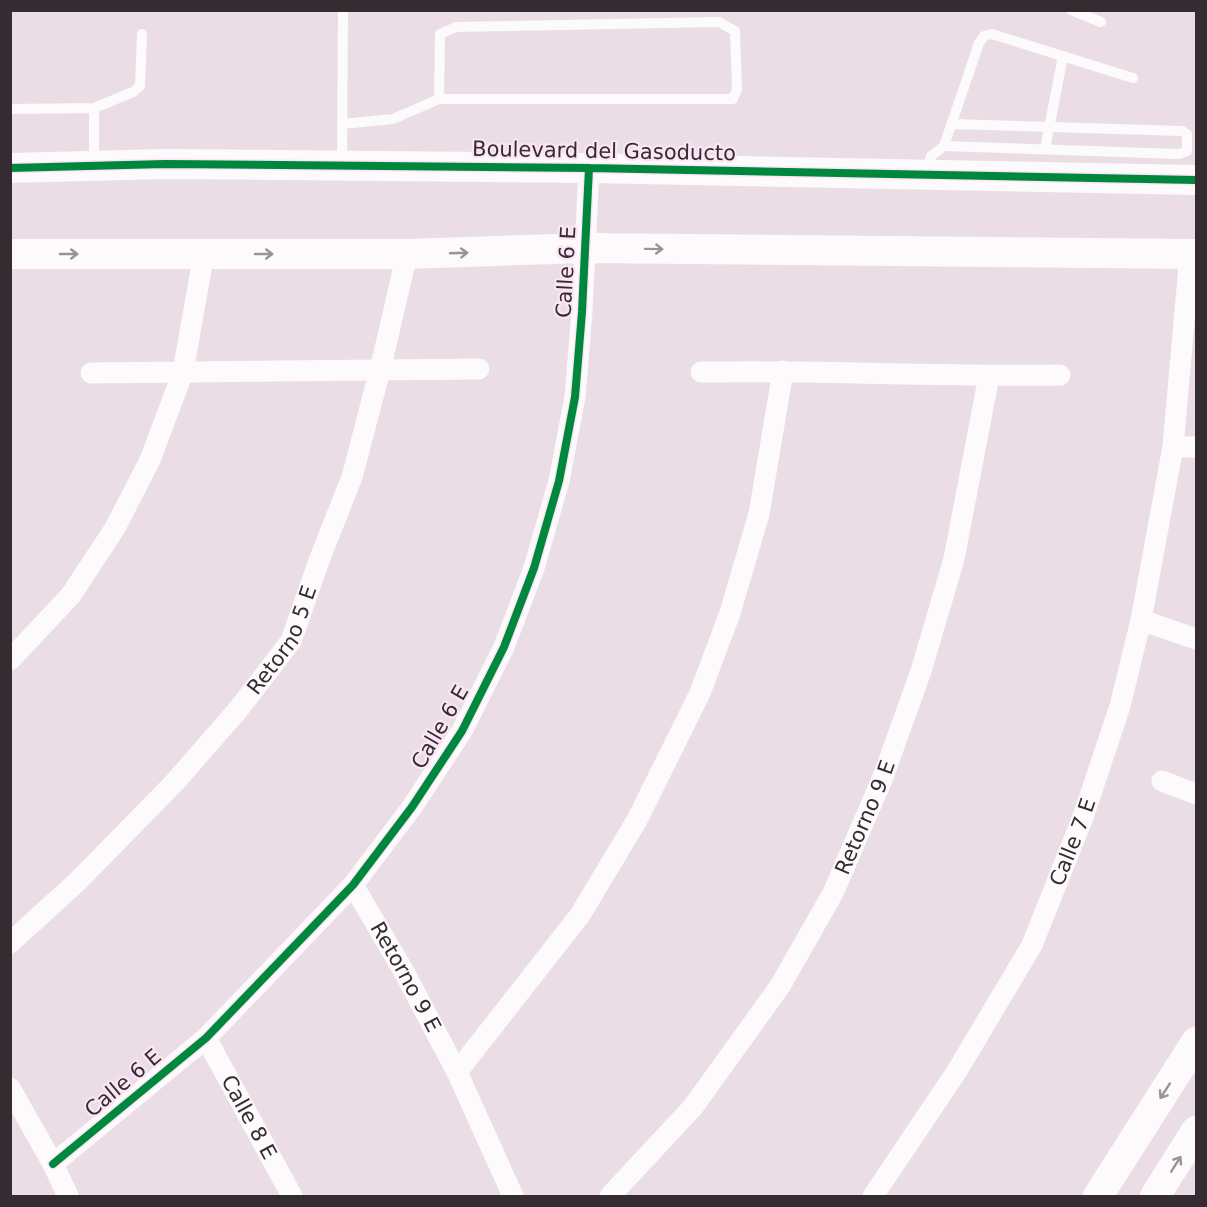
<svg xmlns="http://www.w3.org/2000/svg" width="1207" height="1207" font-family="'DejaVu Sans',sans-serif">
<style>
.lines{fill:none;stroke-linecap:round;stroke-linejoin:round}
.lane{stroke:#fcfafb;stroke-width:10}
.street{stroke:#fcfafb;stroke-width:21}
.secondary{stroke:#fcfafb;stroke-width:30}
.cycleway-casing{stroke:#fce5f4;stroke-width:11}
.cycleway{stroke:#00873e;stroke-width:8}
.oneway{stroke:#989396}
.labels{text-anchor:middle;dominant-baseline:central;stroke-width:4.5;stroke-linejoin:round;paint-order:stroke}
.street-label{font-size:21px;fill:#352c32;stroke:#fce5f4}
</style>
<rect width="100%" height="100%" fill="#eadde6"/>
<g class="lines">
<path class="lane" d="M1071,10l30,12
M94,108l39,-16 7,-6 2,-52
M10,109l84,-1v57
M342,124l51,-5 46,-20h294l4,-10 -2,-58 -16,-9 -263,5 -16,7 -1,65
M944,146l235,8 8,-3v-17l-5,-3 -230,-7
M1045,149l18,-93
M342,165l1,-155
M926,171l5,-15 13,-10 35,-103 5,-7 8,-2 141,44"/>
<g class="street">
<path d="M701,372c120,-2 240,5 359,3"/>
<path d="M91,373l388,-4"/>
<path d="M1173,447h23"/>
<path d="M1141,620l55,19"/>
<path d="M10,660l61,-65 44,-67 35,-68 33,-88 21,-119"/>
<path d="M1162,781l34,13"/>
<path id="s1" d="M353,885l50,85 54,102 56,124"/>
<path id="s2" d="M10,943l68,-62 97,-99 62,-71 54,-70 29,-83 32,-81 28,-107 27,-116"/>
<path id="s3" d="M206,1038l86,158"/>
<path d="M457,1072l123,-157 57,-95 63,-127 30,-80 29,-99 24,-143"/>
<path d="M10,1088l43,76 15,32"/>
<path d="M53,1164l153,-126 147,-153 59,-78 50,-76 42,-84 30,-79 25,-87 16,-84 7,-85 7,-144"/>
<path id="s4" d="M610,1196l83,-89 87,-121 53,-93 50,-116 38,-106 33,-112 35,-183"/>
<path id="s5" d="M873,1196l84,-125 75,-126 51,-128 37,-111 21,-86 32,-173 17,-193"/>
</g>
<path class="secondary" d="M10,168l155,-4 424,4 607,12
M10,254h397l179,-6 610,6
M1098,1196l98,-154
M1155,1196l41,-65"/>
<defs>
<path id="cycleway" d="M10,168l155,-4 424,4 607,12
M53,1164l153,-126 147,-153 59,-78 50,-76 42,-84 30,-79 25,-87 16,-84 7,-85 7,-144"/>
</defs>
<use href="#cycleway" class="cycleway-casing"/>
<use href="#cycleway" class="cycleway"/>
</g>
<defs><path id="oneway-shaft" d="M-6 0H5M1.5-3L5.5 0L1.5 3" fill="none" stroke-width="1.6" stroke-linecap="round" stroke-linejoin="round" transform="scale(1.5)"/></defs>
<g class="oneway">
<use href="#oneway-shaft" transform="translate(654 249) rotate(1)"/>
<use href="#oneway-shaft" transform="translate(459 253) rotate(-2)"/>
<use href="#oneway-shaft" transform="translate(69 254)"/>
<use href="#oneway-shaft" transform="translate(264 254)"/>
<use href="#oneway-shaft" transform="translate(1165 1091) rotate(123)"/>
<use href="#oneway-shaft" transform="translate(1176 1164) rotate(-58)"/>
</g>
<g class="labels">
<g class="street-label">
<text transform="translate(604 151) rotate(1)">Boulevard del Gasoducto</text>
<text transform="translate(566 272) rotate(-87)">Calle 6 E</text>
<text stroke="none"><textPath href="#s2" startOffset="410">Retorno 5 E</textPath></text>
<text transform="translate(440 727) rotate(-60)">Calle 6 E</text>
<text stroke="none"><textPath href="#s4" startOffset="460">Retorno 9 E</textPath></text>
<text stroke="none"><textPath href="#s5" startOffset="408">Calle 7 E</textPath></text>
<text stroke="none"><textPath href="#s1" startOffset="106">Retorno 9 E</textPath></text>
<text transform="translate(123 1083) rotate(-40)">Calle 6 E</text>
<text stroke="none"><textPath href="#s3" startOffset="90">Calle 8 E</textPath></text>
</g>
</g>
<rect width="1207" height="1207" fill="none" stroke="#352c32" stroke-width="24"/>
</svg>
